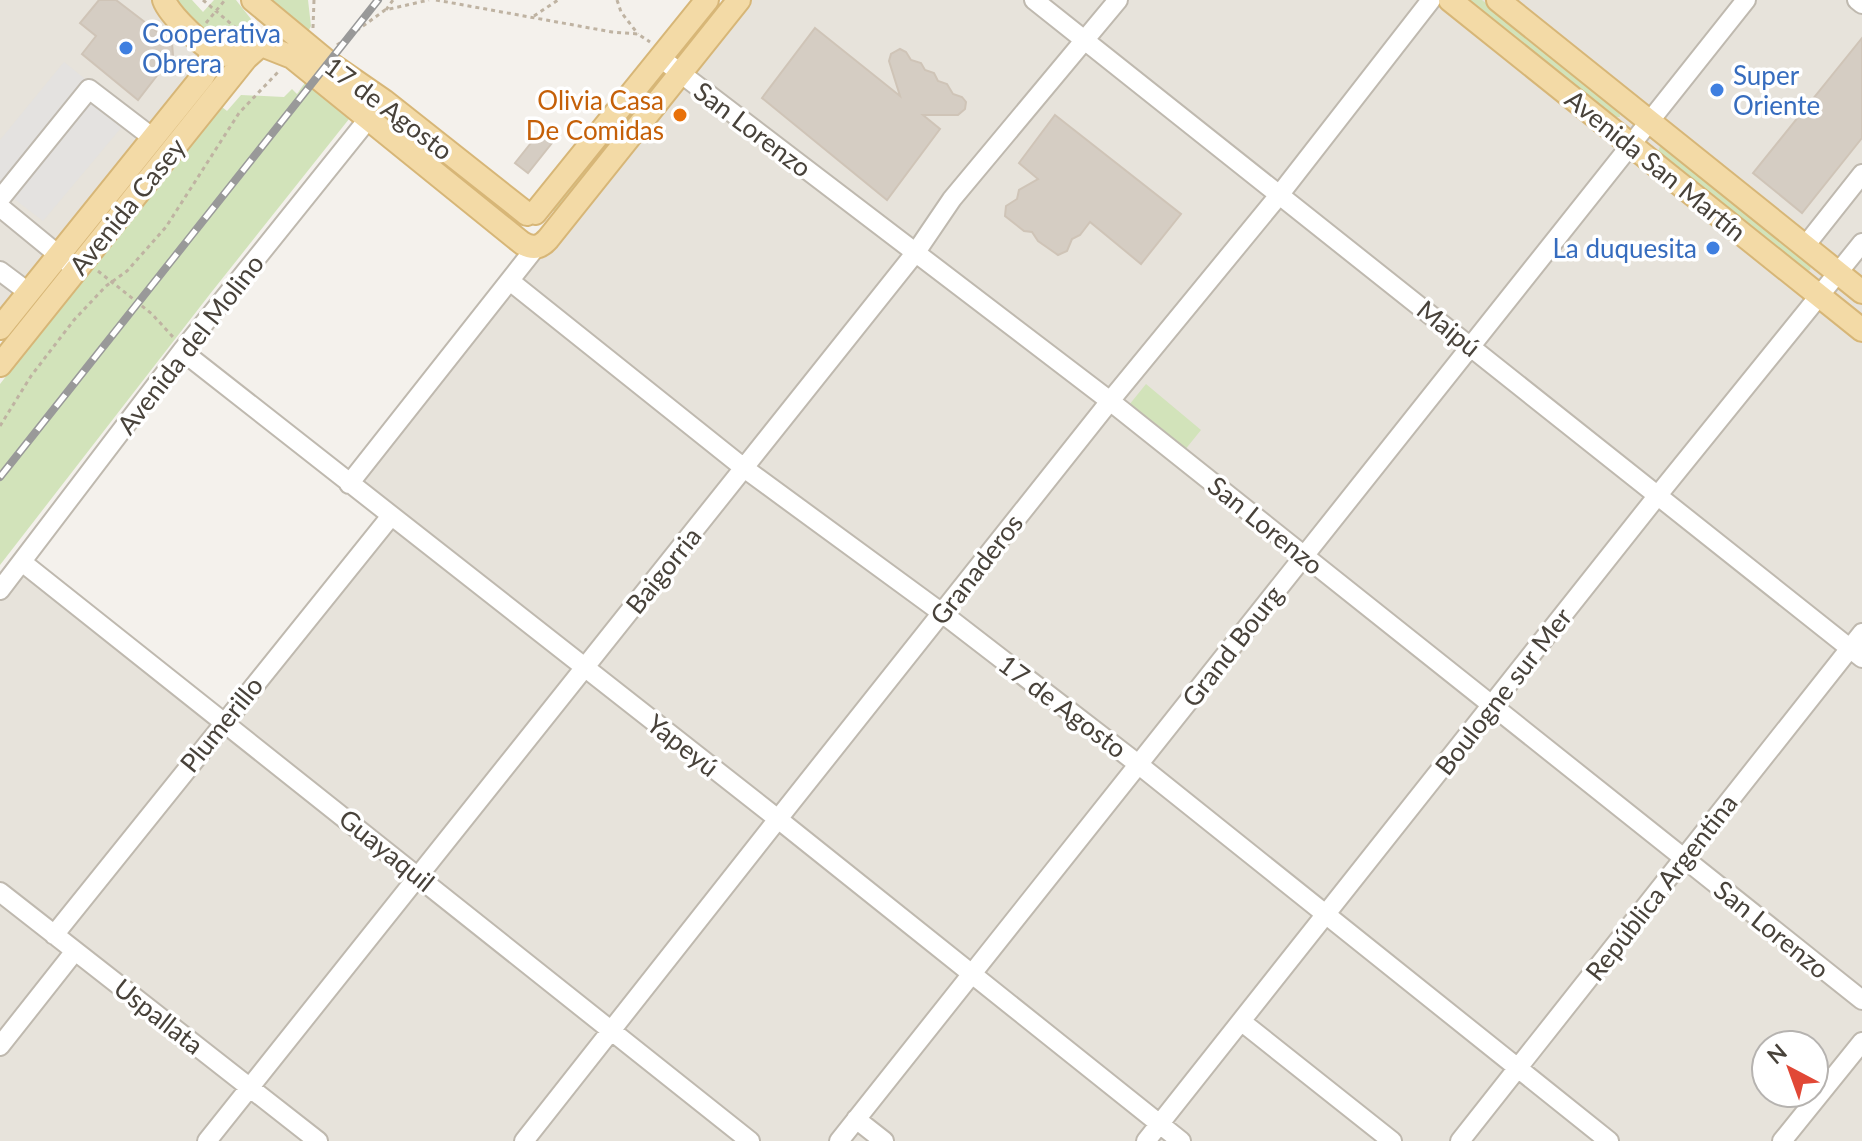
<svg xmlns="http://www.w3.org/2000/svg" width="1862" height="1141" font-family="Lato,sans-serif">
<style>
.residential{fill:#e7e3db;fill-rule:evenodd}
.green{fill:#d2e3ba}
.parking{fill:#e4e2e0}
.building{fill:#d5cdc3;stroke:#cfc4b7;stroke-width:2}
.lines{fill:none;stroke-linecap:round;stroke-linejoin:round}
.minor-casing{stroke:#bfb9af;stroke-width:22}
.major-casing{stroke:#d7b677;stroke-width:26}
.path{stroke:#bfb3a2;stroke-width:3;stroke-dasharray:4 4;stroke-linecap:butt}
.minor{stroke:#fff;stroke-width:18}
.major{stroke:#f3daa6;stroke-width:22}
.rail-casing{stroke:#999;stroke-width:8}
.rail{stroke:#fff;stroke-width:5;stroke-dasharray:15;stroke-linecap:butt}
.shop-dot{fill:#3f7fe0;stroke:#fff;stroke-width:3}
.food-dot{fill:#e8710a;stroke:#fff;stroke-width:3}
.labels{text-anchor:middle;dominant-baseline:central;stroke-width:7;stroke-linejoin:round;paint-order:stroke}
.shop-label{font-size:26px;fill:#366cbe;stroke:#fff;text-anchor:start}
.food-label{font-size:26px;fill:#c56008;stroke:#fff;text-anchor:end}
.street-label{font-size:26px;fill:#48423a;stroke:#fff}
</style>
<rect width="100%" height="100%" fill="#f4f1ec"/>
<path class="residential" d="M0,0h164l46,48 -210,280z
M739,0h1123v1141h-1862v-551l22,-28 201,158 167,-204 -41,-32zM1766,1045h48v48h-48z"/>
<path class="green" d="M178,0h14l11,12 11,-12h22l15,19 3,18 -6,7c-6,0 -15,2 -21,0 -19,-3 -41,-27 -49,-44z
M268,0h40l3,26 -4,8z
M1465,0h17l137,109 1,8h-7z
M309,77l40,42 -139,175 -210,271v-181l138,-176 84,-101 5,4 14,-16 43,2 8,-8 5,5z
M652,85l5,3 -101,124 -5,-2z
M1660,146h3l148,119 -1,5 -5,2 -148,-117z
M1146,384l55,46 -21,26 -55,-46z"/>
<path class="parking" d="M64,62l67,54 -88,105 -43,-33v-48z"/>
<path class="building" d="M99,0h17l56,43 1,12 -35,45 -56,-46 14,-18 -16,-13z
M815,28l85,68 -11,-35 2,-7 9,-5 6,3 5,8 10,3 4,7 9,3 4,8 9,3 6,10 9,3 4,5 -1,7 -7,6h-35l17,14 -53,71 -125,-102z
M1862,38v100l-60,75 -49,-40z
M1055,115l126,99 -40,50 -51,-42 -10,13 -8,4 -5,12 -9,4 -20,-14 -6,-9 -8,-1 -19,-15 1,-10 11,-7 2,-9 19,-11 -19,-16z
M539,133l13,10 -24,30 -13,-10z"/>
<g class="lines">
<defs>
<path id="minor" d="M1034,0l828,658
M1857,0l5,4
M662,59l448,342 752,599
M0,199l89,-110 64,49
M0,207l67,55
M1805,246l57,-72
M0,271l28,21
M510,281l234,187 198,145 196,151 471,377
M182,351l596,468 403,322
M349,484l187,-237
M22,562l728,579
M0,590l182,-239 187,-233
M0,892l318,249
M54,935l337,-419
M1242,1022l150,119
M0,1046l75,-95
M856,1119l28,22
M207,1141l709,-889 36,-53 166,-199
M524,1141l254,-322 332,-418 170,-207 151,-194
M839,1141l907,-1141
M1146,1141l512,-646 204,-252
M1460,1141l402,-508
M1782,1141l80,-99"/>
<path id="major" d="M164,0c5,14 40,49 56,54 12,3 27,-1 37,-7
M253,0l76,63 55,38 143,113
M1450,0l412,330
M1498,0l364,292
M259,44l33,13 230,186c10,6 18,5 26,-4l191,-239
M535,213l172,-213
M0,328l203,-252 7,-13v-15
M0,365l246,-307 10,-9"/>
</defs>
<use href="#minor" class="minor-casing"/>
<use href="#major" class="major-casing"/>
<path class="path" d="M203,0l40,34
M436,0l176,32 26,2 12,8
M617,0l4,12 17,22
M386,10l7,-10
M534,16l24,-16
M206,23l19,-23
M313,28l1,-28
M337,45l48,-35 44,-10
M98,271l54,43 21,23
M0,426l31,-50 43,-56 32,-34 21,-15 39,-44 73,-114 40,-42"/>
<use href="#minor" class="minor"/>
<use href="#major" class="major"/>
<defs>
<path id="rail" d="M0,477l378,-477"/>
</defs>
<use href="#rail" class="rail-casing"/>
<use href="#rail" class="rail"/>
</g>
<g class="shop-dot">
<circle cx="126" cy="48" r="8"/>
<circle cx="1717" cy="90" r="8"/>
<circle cx="1713" cy="248" r="8"/>
</g>
<circle class="food-dot" cx="680" cy="115" r="8"/>
<g class="labels">
<g class="shop-label">
<text x="142" y="33">Cooperativa<tspan x="142" dy="30">Obrera</tspan></text>
<text x="1733" y="75">Super<tspan x="1733" dy="30">Oriente</tspan></text>
<text x="1697" y="248" text-anchor="end">La duquesita</text>
</g>
<g class="food-label">
<text x="664" y="100">Olivia Casa<tspan x="664" dy="30">De Comidas</tspan></text>
</g>
<g class="street-label">
<text transform="translate(389 108) rotate(37)">17 de Agosto</text>
<text transform="translate(753 129) rotate(37)">San Lorenzo</text>
<text transform="translate(1656 165) rotate(39)">Avenida San Martín</text>
<text transform="translate(127 206) rotate(-51)">Avenida Casey</text>
<text transform="translate(1449 328) rotate(39)">Maipú</text>
<text transform="translate(190 344) rotate(-52)">Avenida del Molino</text>
<text transform="translate(1266 525) rotate(39)">San Lorenzo</text>
<text transform="translate(976 569) rotate(-52)">Granaderos</text>
<text transform="translate(663 570) rotate(-51)">Baigorria</text>
<text transform="translate(1232 646) rotate(-52)">Grand Bourg</text>
<text transform="translate(1503 691) rotate(-52)">Boulogne sur Mer</text>
<text transform="translate(1063 706) rotate(37)">17 de Agosto</text>
<text transform="translate(221 724) rotate(-51)">Plumerillo</text>
<text transform="translate(683 745) rotate(38)">Yapeyú</text>
<text transform="translate(387 850) rotate(39)">Guayaquil</text>
<text transform="translate(1661 887) rotate(-52)">República Argentina</text>
<text transform="translate(1772 929) rotate(39)">San Lorenzo</text>
<text transform="translate(159 1016) rotate(38)">Uspallata</text>
</g>
</g>
<g transform="translate(1790 1069) rotate(319)"><circle r="38" fill="#ffffff" stroke="#b6b3b0" stroke-width="2"/>
<path d="M0-6L14 30L0 20L-14 30Z" fill="#e14836"/>
<text y="-12" font-size="22" font-weight="bold" text-anchor="middle" fill="#48423a">N</text>
</g>
</svg>
